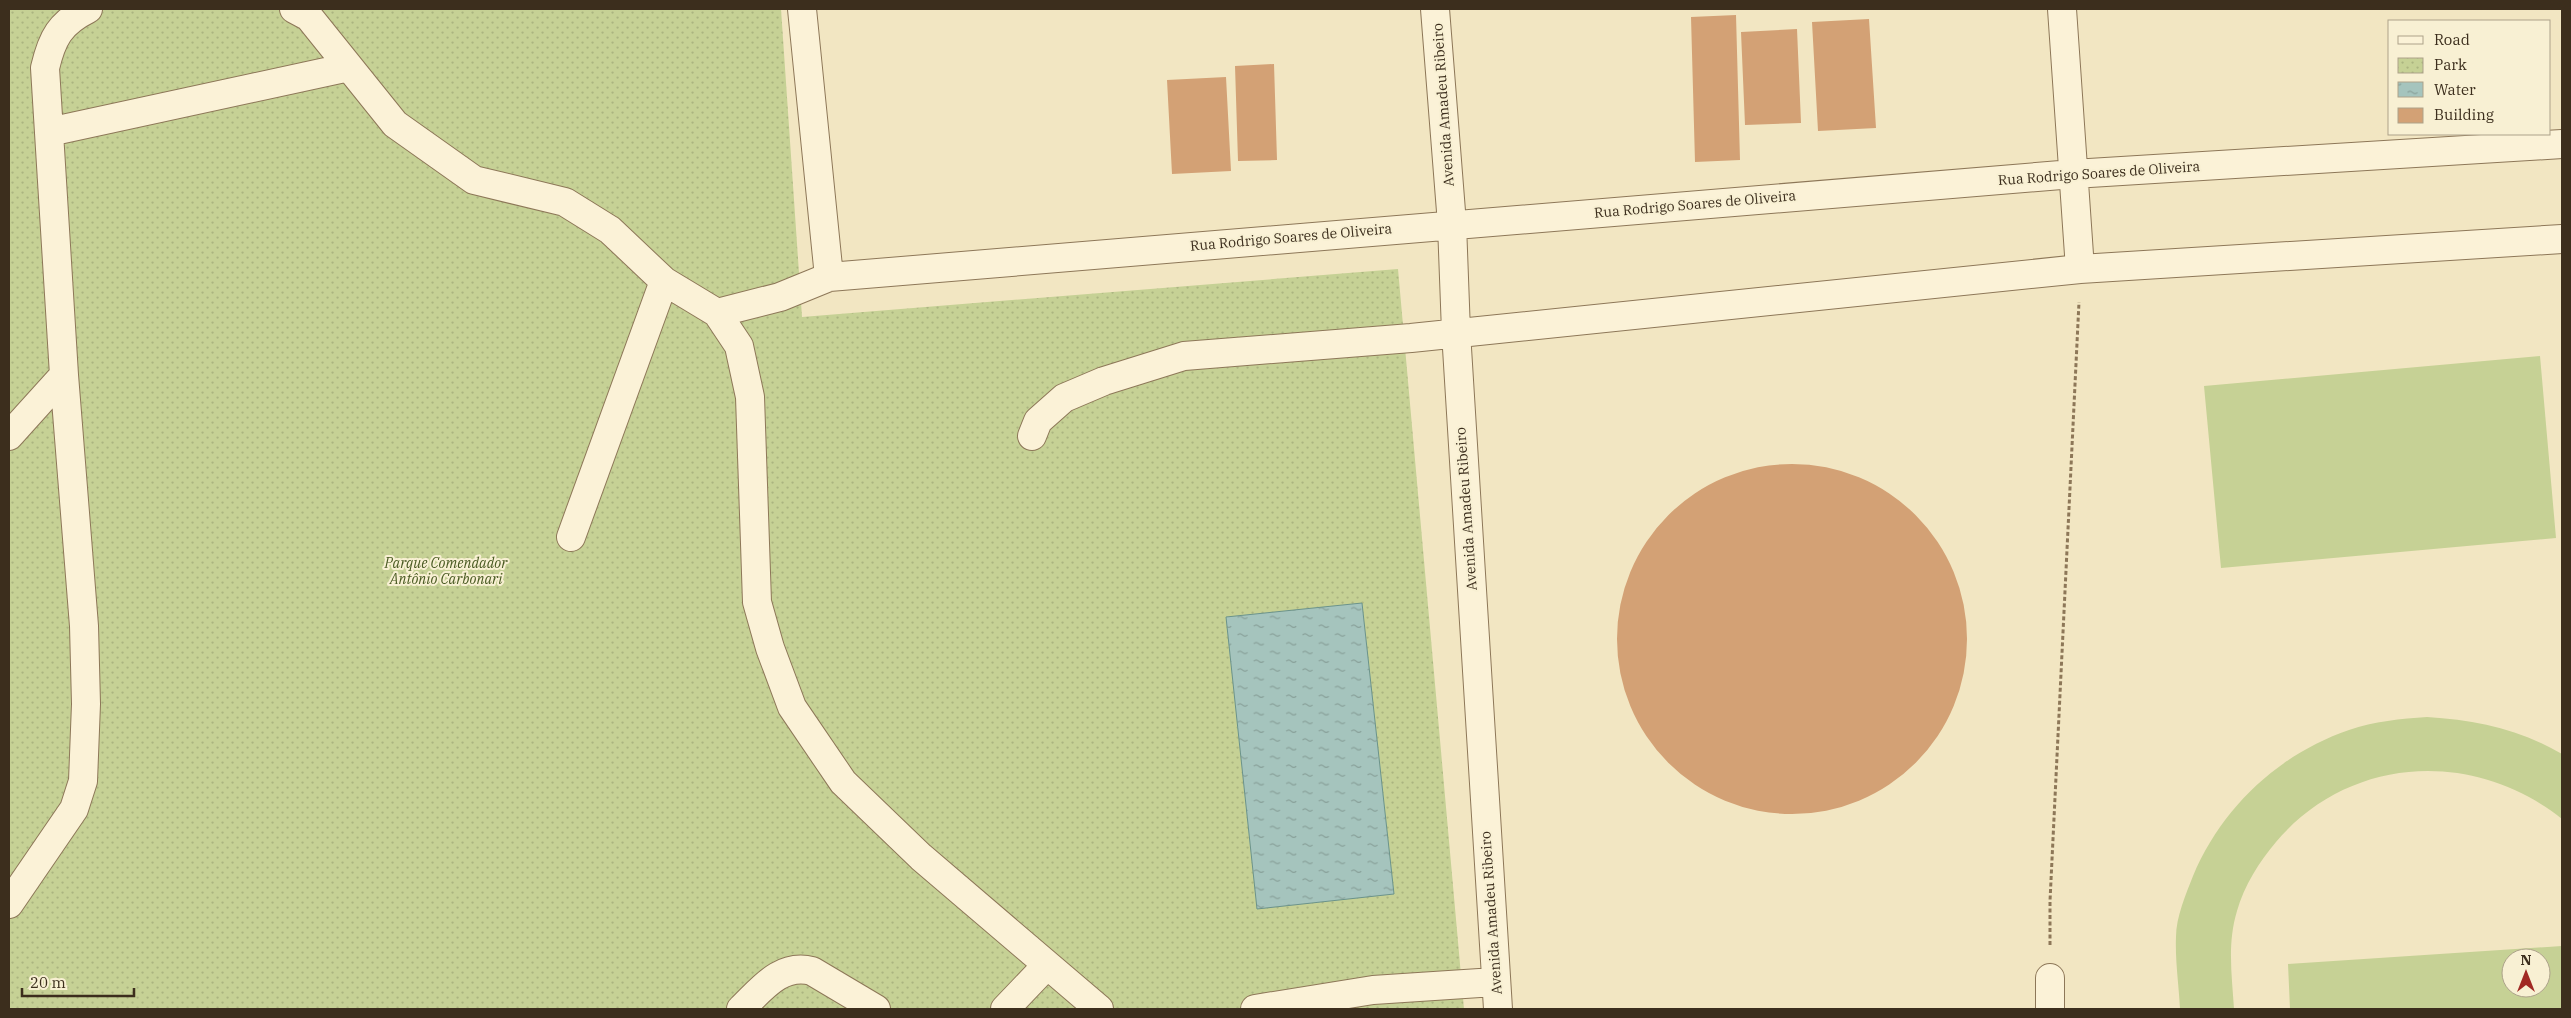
<svg xmlns="http://www.w3.org/2000/svg" width="2571" height="1018" font-family="'IBM Plex Serif',serif">
<style>
.grass{fill:#c6d195;fill-rule:evenodd}
.park{fill:url(#park-dots)}
.water{fill:url(#water-ripples);stroke:#6b938b}
.building{fill:#d3a175}
.lines{fill:none;stroke-linecap:round;stroke-linejoin:round}
.minor-casing{stroke:#8d7758;stroke-width:30}
.path{stroke:#8d7758;stroke-width:3;stroke-dasharray:4 2.5;stroke-linecap:butt}
.minor{stroke:#fbf2d7;stroke-width:28}
.labels{text-anchor:middle;dominant-baseline:central;stroke-width:4;stroke-linejoin:round;paint-order:stroke}
.street-label{font-size:14px;fill:#3c2e1d;stroke:#f8f0d3}
.park-label{font-size:14px;font-style:italic;fill:#495a22;stroke:#f8f0d3}
</style>
<defs>
<pattern id="park-dots" width="8" height="8" patternUnits="userSpaceOnUse" patternTransform="scale(1.25)"><rect width="8" height="8" fill="#c6d195"/><path d="M2 2h.1M6 6h.1" fill="none" stroke="#abb480" stroke-width="1.8" stroke-linecap="round"/></pattern>
<pattern id="water-ripples" width="26" height="14" patternUnits="userSpaceOnUse" patternTransform="scale(1.25)"><rect width="26" height="14" fill="#a5c4bd"/><path d="M2 4q2-2 4 0t4 0M15 11q2-2 4 0t4 0" fill="none" stroke="#88a099"/></pattern>
</defs>
<rect width="100%" height="100%" fill="#f2e6c2"/>
<path class="grass" d="M2540,356l16,182 -335,30 -17,-182z
M2427,717c49,3 92,12 135,37v65c-88,-70 -212,-64 -286,23 -17,20 -32,44 -39,69 -10,33 -5,65 -3,98h-54c-1,-23 -5,-48 -4,-72 0,-20 10,-43 17,-61 29,-69 86,-122 156,-146 25,-9 52,-11 78,-13z
M2562,946v63h-272l-2,-45zM2511,958h30v30h-30z"/>
<path class="park" d="M9,9h772l21,308 596,-48 66,740h-1455z"/>
<path class="water" d="M1362,603l32,291 -137,15 -31,-292z"/>
<path class="building" d="M1736,15l4,145 -45,2 -4,-145z
M1869,19l7,109 -58,3 -6,-109z
M1797,29l4,94 -56,2 -4,-93z
M1274,64l3,96 -39,1 -3,-95z
M1226,77l5,94 -59,3 -5,-94z
M1617 639a175 175 0 1 1 350 0a175 175 0 1 1-350 0Z"/>
<g class="lines">
<defs>
<path id="minor" d="M294,9l15,8 86,107 79,56 91,22 45,28 54,51 -93,256
M802,9l27,268
M1435,9l17,215 4,108 42,677
M2062,9l18,260
M49,132l300,-65
M664,281l53,32
M64,375l-19,-307c7,-30 15,-45 43,-59
M9,436l55,-61 20,251 2,78 -3,77 -9,28 -65,95
M1032,436l6,-15 26,-23 40,-17 80,-25 227,-18 669,-69 482,-30
M2050,978v31
M741,1009c20,-19 39,-46 71,-38l64,38
M1005,1009l42,-44
M1099,1009l-178,-152 -78,-75 -51,-75 -22,-59 -13,-46 -7,-205 -11,-51 -22,-33 63,-16 49,-20 1244,-103 489,-30
M1255,1009l118,-19 122,-8"/>
</defs>
<use href="#minor" class="minor-casing"/>
<path class="path" d="M2050,945v-44l29,-599"/>
<use href="#minor" class="minor"/>
</g>
<g class="labels">
<g class="street-label">
<text transform="translate(1443 105) rotate(-94)">Avenida Amadeu Ribeiro</text>
<text transform="translate(2099 173) rotate(-4)">Rua Rodrigo Soares de Oliveira</text>
<text transform="translate(1695 204) rotate(-5)">Rua Rodrigo Soares de Oliveira</text>
<text transform="translate(1291 237) rotate(-5)">Rua Rodrigo Soares de Oliveira</text>
<text transform="translate(1466 509) rotate(-94)">Avenida Amadeu Ribeiro</text>
<text transform="translate(1491 913) rotate(-94)">Avenida Amadeu Ribeiro</text>
</g>
<g class="park-label">
<text x="446" y="563">Parque Comendador<tspan x="446" dy="16">Antônio Carbonari</tspan></text>
</g>
</g>
<rect width="2571" height="1018" fill="none" stroke="#3c2e1d" stroke-width="20"/>
<rect x="2388" y="20" width="162" height="115" fill="#f8f0d3" stroke="#ada28a"/>
<rect x="2398" y="36" width="25" height="8" fill="#fbf2d7" stroke="#ada28a"/>
<text x="2434" y="45" font-size="15" fill="#3c2e1d">Road</text>
<rect x="2398" y="58" width="25" height="15" fill="url(#park-dots)" stroke="#ada28a"/>
<text x="2434" y="70" font-size="15" fill="#3c2e1d">Park</text>
<rect x="2398" y="82" width="25" height="15" fill="url(#water-ripples)" stroke="#ada28a"/>
<text x="2434" y="95" font-size="15" fill="#3c2e1d">Water</text>
<rect x="2398" y="108" width="25" height="15" fill="#d3a175" stroke="#ada28a"/>
<text x="2434" y="120" font-size="15" fill="#3c2e1d">Building</text>
<g transform="translate(2526 973)"><circle r="24" fill="#f8f0d3" stroke="#ada28a"/>
<path d="M0-4L9 19L0 12L-9 19Z" fill="#a12923"/>
<text y="-8" font-size="14" font-weight="bold" text-anchor="middle" fill="#3c2e1d">N</text>
</g>
<path d="M22 988v8h112v-8" fill="none" stroke="#3c2e1d" stroke-width="2.5"/>
<text x="30" y="988" font-size="15" fill="#3c2e1d" stroke="#f8f0d3" stroke-width="4" paint-order="stroke">20 m</text>
</svg>
